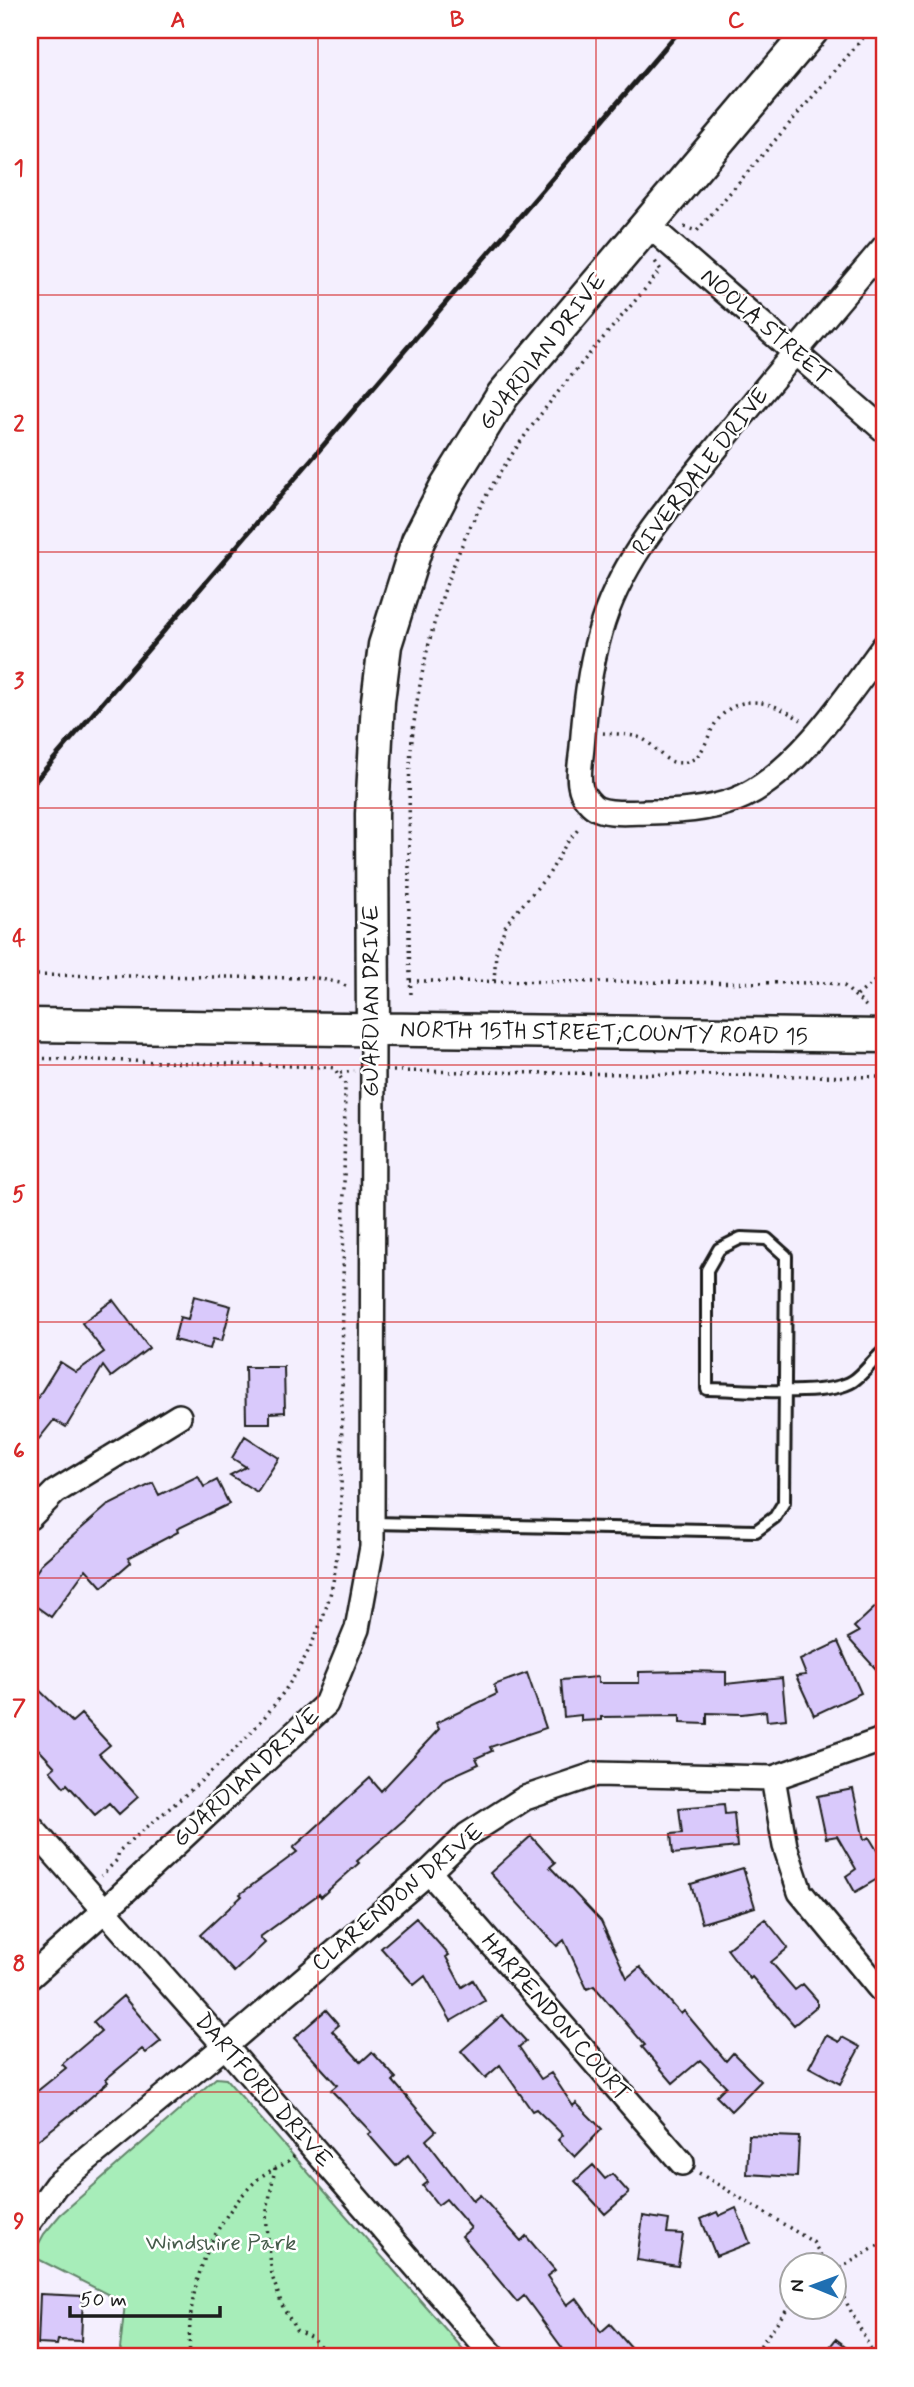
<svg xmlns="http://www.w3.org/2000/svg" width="914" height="2387" font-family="Mynerve,sans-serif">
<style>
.green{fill:#a7edb9;stroke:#62846a;stroke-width:2}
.building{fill:#d9c9fb;stroke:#1c1c1c;stroke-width:2}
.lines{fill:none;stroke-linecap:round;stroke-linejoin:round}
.lane-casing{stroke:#1c1c1c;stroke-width:16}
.street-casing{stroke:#1c1c1c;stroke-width:28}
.secondary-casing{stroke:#1c1c1c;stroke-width:37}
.path{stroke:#1c1c1c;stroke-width:3.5;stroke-dasharray:2 5;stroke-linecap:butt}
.lane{stroke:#fff;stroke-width:10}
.street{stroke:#fff;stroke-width:23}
.secondary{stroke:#fff;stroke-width:32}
.rail{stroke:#1c1c1c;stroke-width:5}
.grid{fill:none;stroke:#d62828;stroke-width:2;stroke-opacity:0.55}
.labels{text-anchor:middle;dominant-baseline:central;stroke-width:5;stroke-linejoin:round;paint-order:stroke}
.street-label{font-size:23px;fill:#1c1c1c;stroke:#fff}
.park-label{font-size:23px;fill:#465b4b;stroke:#fff}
.neatline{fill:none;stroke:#d62828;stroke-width:2.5}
.grid-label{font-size:23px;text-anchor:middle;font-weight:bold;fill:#d62828}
</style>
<rect width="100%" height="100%" fill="#f4effe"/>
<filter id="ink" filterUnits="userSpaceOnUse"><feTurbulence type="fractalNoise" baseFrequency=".0143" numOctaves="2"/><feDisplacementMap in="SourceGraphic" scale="14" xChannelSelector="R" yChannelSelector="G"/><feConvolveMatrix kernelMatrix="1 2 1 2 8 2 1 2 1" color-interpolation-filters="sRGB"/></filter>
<g filter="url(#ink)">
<path class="green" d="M216,2078l10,1 244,278h-344l-6,-8 5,-46 -93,-47 12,-22 16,-19z"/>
<path class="building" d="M194,1296l37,10 -9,35 -9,-2 -3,10 -36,-9 6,-23 8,2z
M113,1300l36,48 -38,29 -8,-11 -37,61 -12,-7 -24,30v-40l30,-48 16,10 28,-20 -22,-29z
M245,1367h39l1,45 -15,1v10h-24z
M245,1436l34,22 -22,34 -27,-17 16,-8 -14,-9z
M198,1476l6,11 13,-7 12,24 -52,25 1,3 -50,26 3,4 -29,25 -16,-18 -35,48 -21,-15v-21l13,-19 64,-56 46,-23 6,12z
M884,1599v79l-36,-40 11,-6 -5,-5z
M838,1642l23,51 -47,22 -18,-39 10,-1 -6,-15z
M688,1671l38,1v12l56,-6 4,41 -19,2 -1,-10 -24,3 -35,-1v11l-27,-1v-7l-79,1v3l-20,1v-6l-17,2 -3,-37 37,-3v6h41v-11z
M527,1673l19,55 -56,19 2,4 -16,7 3,6 -36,16 -38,39 -48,42 2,2 -38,34 -2,-3 -59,43 5,6 -31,29 -34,-37 42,-39 -2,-2 57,-42 -4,-4 77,-70 11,13 58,-62 -3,-6 61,-29 -3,-9z
M30,1681l42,41 9,-8 29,31 -11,9 39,43 -19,17 -10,-11 -14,12 -28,-31 -3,3 -14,-16 5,-4 -25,-27z
M853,1789l11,51 5,-3 15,25v13l-29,17 -9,-16 10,-7 -19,-33 -11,2 -9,-42z
M724,1804l1,10 9,-1 3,34 -64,7 -2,-20 11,-1 -3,-25z
M531,1836l24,27 -5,4 51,54 26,57 13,-11 41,47 3,-3 42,50 7,-8 28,28 -30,30 -15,-15 10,-10 -26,-26 -27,23 -31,-36 3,-2 -51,-59 -7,3 -23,-49 -7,6 -67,-73z
M743,1868l12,39 -53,16 -11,-39z
M416,1918l33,37 -3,2 16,30 11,-7 12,21 -34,20 -26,-45 -11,9 -33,-37z
M765,1919l23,29 -17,14 24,28 8,-6 14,16v6l-23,19 -42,-48 -2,2 -23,-30z
M123,1996l38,45 -15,12 -4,-4 -36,30 2,3 -33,29 -45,35v-49l36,-29 -4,-4 39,-33 -8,-9z
M326,2010l13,15 -7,6 29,31 11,-10 24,26 -3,3 43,50 -10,9 47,61 7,-6 41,46 5,-5 29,34 -8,6 20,29 9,-7 25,34 9,-8 29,33h-70l-45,-61 -7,6 -55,-66 9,-8 -25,-29 -8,6 -15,-19 5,-4 -20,-27 -12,11 -28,-32 3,-2 -40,-42 6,-5 -43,-47z
M502,2015l24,26 -7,6 22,32 10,-6 22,33 3,-3 26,26 -27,28 -17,-17 5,-5 -27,-26 -4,2 -32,-46 -15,13 -24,-27z
M826,2035l13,7 3,-5 18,10 -20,37 -31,-17z
M749,2135l50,2 -2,40 -50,-3z
M593,2165l12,14 7,-5 17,19 -24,21 -30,-33z
M736,2208l14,35 -34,13 -15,-37 16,-7 2,4z
M643,2216l26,4 -2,13 16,1 -5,32 -41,-6z
M40,2294l43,2 -2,45 -23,-1 -1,5 -19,-1z
M836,2339l24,18h-38z"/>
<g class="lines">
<defs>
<path id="lane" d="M372,1523l384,8 19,-14 9,-15 2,-246 -19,-17 -26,-1 -22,11 -12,21v119c33,0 120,9 146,-8 11,-7 20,-21 31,-30"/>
<path id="street" d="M647,224l237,206
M884,247c-56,66 -112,132 -166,199 -46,57 -98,114 -118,186 -11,38 -15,76 -18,115 -1,13 -5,30 -1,42 2,7 10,17 17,20 16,6 36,3 53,3 29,0 66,-3 93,-16 55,-27 104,-101 140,-150
M30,1517l25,-25 124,-76
M773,1778l12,68 15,46 80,97
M30,1826l195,220 269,311
M429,1872l253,291
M30,1977l75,-67 221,-206 31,-75 15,-82 1,-516
M30,2221l26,-36 169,-139 204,-174 38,-37 58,-37 71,-24 177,4 106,-37 5,-4"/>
<path id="secondary" d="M30,1025l854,11
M373,1031l-1,-217 6,-113 7,-56 33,-104 28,-54 57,-92 309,-365"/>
</defs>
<use href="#lane" class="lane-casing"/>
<use href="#street" class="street-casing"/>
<use href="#secondary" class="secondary-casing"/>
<path class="path" d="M684,227l13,4 173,-201
M603,733c12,1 27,1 38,5 18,9 22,29 46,24 15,-4 19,-21 25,-33 22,-40 58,-29 89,-9
M30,975l287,3 23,5 8,4
M410,981l419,2 15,3 24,22
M494,981l2,-28 10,-29 43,-50 17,-30 14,-17
M411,994c-3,-49 -2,-99 -2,-149 1,-31 -1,-64 2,-95 9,-99 39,-202 94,-285 45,-70 103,-131 156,-195l-7,-10
M857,996l27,-23
M30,1058l296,9 8,1 11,16 -4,415c-2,32 -3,65 -11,96 -34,119 -122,179 -211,256l-2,9 -16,16
M393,1071l491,6
M340,1073l14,-2
M275,2168l-9,48 6,60 10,29 14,25 16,8 19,19
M699,2173l114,69 13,22
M834,2272l50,-30
M834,2279l41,78
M190,2357c-5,-65 19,-133 68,-178 11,-10 26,-12 36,-23
M752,2357l40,-55"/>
<use href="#lane" class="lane"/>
<use href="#street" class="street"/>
<use href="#secondary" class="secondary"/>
<path class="rail" d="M30,787l650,-757"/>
</g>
</g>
<path class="grid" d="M318,30v2327M596,30v2327M30,295h854M30,552h854M30,808h854M30,1065h854M30,1322h854M30,1578h854M30,1835h854M30,2092h854"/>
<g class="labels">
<g class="street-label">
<text transform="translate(765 327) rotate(41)">NOOLA STREET</text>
<text transform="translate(543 352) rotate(-52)">GUARDIAN DRIVE</text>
<text transform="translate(701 472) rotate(-52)">RIVERDALE DRIVE</text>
<text transform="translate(372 1001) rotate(-90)">GUARDIAN DRIVE</text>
<text transform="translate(604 1034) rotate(1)">NORTH 15TH STREET;COUNTY ROAD 15</text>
<text transform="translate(247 1778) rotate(-43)">GUARDIAN DRIVE</text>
<text transform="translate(398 1898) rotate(-40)">CLARENDON DRIVE</text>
<text transform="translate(555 2018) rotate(49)">HARPENDON COURT</text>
<text transform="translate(263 2091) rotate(49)">DARTFORD DRIVE</text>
</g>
<g class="park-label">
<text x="221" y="2244">Windshire Park</text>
</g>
</g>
<rect width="914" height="2387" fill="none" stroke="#fff" stroke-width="77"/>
<g transform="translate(813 2286) rotate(271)"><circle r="33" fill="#ffffff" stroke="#a4a4a4" stroke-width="2"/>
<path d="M0-5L12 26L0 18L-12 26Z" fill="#1f6fb2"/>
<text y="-10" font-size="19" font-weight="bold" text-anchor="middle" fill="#1c1c1c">N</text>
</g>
<path d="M70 2306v10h150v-10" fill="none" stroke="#1c1c1c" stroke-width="3.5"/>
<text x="80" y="2306" font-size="21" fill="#1c1c1c" stroke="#ffffff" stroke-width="5" paint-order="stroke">50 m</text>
<rect x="38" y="38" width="838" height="2310" class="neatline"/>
<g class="grid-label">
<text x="178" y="27">A</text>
<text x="457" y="27">B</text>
<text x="736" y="27">C</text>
<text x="19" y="175">1</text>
<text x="19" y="431">2</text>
<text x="19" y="688">3</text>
<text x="19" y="945">4</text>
<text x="19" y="1201">5</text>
<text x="19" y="1458">6</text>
<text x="19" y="1715">7</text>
<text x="19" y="1971">8</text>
<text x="19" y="2228">9</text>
</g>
</svg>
